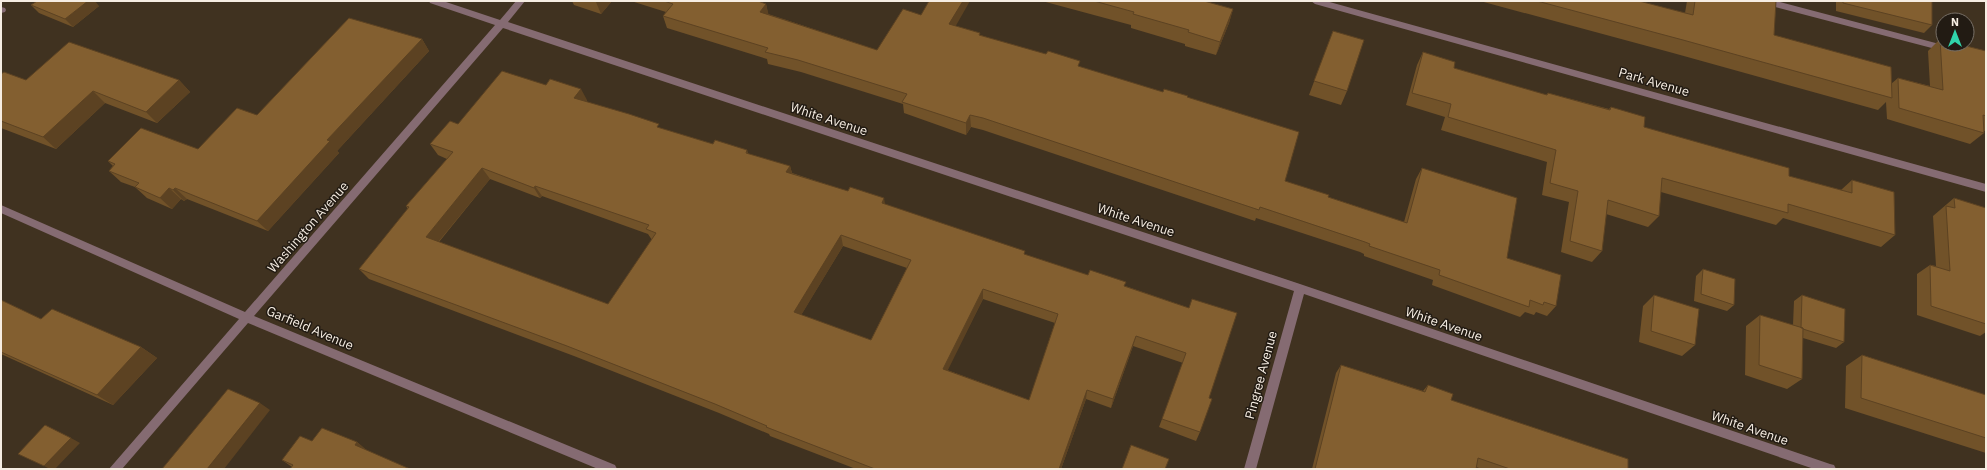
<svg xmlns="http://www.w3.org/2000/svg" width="1987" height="470" font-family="'IBM Plex Sans',sans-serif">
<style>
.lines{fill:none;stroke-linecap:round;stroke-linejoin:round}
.service{fill:#856b72;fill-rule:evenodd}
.minor{fill:#856b72;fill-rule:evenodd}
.wall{fill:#715229;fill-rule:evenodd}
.shaded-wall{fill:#5c4222}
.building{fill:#835f30;stroke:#5c4222;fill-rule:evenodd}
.labels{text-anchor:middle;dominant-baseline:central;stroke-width:3;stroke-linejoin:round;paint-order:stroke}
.street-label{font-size:13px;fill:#f6ede2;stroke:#221b13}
</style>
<rect width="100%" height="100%" fill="#403220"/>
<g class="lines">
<path class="service" d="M1760,1h16l171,45 4,3 -4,3 -183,-48z
M1,7l4,1 1,2 -1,2 -4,1z"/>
<path class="minor" d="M429,1h14l57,19 16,-19h9l-17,21 792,262 530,180 4,1 2,4h-22l-510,-175 -48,175h-12l50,-178 -791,-263 -249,288 361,149 2,4h-19l-350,-146 -126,146h-13l130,-150 -238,-106v-8l244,107 250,-287 -65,-22z
M1311,1h15l660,183v8l-671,-188z"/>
</g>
<path class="wall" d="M572,1h40l-11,13 -27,-9z
M631,1h127l8,3 2,10 109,36 79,-24 24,7v2l100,32 83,25 25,5 97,84 43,16 76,25 12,-43 6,-11 85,90 49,48 -9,10 -11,-4 -2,3 -9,-3 -5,5 -88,-32 1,-5 -69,-24v-2l-4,-2 -104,-34 -1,3 -272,-91 -12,-3 -5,8 -62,-22 -1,-9 -102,-32 -33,-8 -1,-5 -100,-31 -4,-12 3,-4z
M1042,1h162l29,8 -4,14 -13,32 -31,-9v-2l-54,-16v-3z
M1480,1h159l46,12 2,-12h89l-2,34 117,49 7,-6 32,8 -2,-35 12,-12 46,12v80h-2v2l-14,11 -83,-25 -1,-17 -8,8 -205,-57z
M1836,1h96v24l-8,8 -88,-22z
M31,5l68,1 -26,21 -34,-14z
M1333,31l14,60 -6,14 -32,-10z
M422,39l7,12 -92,100 2,2 -71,78 -81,-32 -3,2 -3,-2 -9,10 -25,-11 -12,-11 -14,-5 -12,-11 4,-5 -5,-5 90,-12 59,-34z
M1423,52l31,16 92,27 2,-2 61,16 2,-2 33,20 145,49 52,14 11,-10 43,55 -14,12 -98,-29 -7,7 -115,-33 -2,24 -11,11 -42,-13 -4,37 -10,11 -31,-10 8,-50 -27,-7 5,-33 -106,-32 4,-13 -39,-12 11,-40z
M1,74l25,6h153l11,12 -33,31 -52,-20 -49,46 -55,-21z
M587,100l-1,2 74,26 53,16 34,6 1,4 42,12 2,7 93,31 140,51 63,20 37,11 64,22 20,90 -9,34 -4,9 -37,-14 24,-64 -50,-17 -22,62 -25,-9 -25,70h-205l-86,-33 -1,-2 -50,-21 -145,-57 -205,-77 -10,-10 49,-60 -2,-3 41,-47 -9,-4 -8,-11 28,-20zM490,179l50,19 2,-2 106,38 4,6 -44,64 -169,-62zM843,246l64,22 -36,72 -70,-25zM983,299l72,24 -26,77 -82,-30z
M1954,198l32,10v124l-6,4 -63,-21v-41l13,-9 6,1 -3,-50z
M1703,269l31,36 -7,6 -33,-10 2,-25z
M1654,295l41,50 -13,11 -43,-14 4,-36z
M1802,295l42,47 -8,6 -33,-10 -1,41 -15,10 -42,-14 1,-49 14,-11 33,10 1,-24z
M1,300l40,19 100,28 16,11 -44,47 -112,-51z
M1862,355l124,40v58l-141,-45 1,-42z
M1341,365l82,26 5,-6 23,15 177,69h-146l-6,-2v2h-164l24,-96z
M312,441l45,1 9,8 -74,17 -10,-7z"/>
<path class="shaded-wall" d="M88,1h7l4,5 -26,21 -8,-8z
M597,1h15l-11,13 -5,-12z
M963,1h7l-20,35 -1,-12z
M766,4l3,12 -9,-4z
M1233,9l-4,14 -13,32 4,-13z
M422,39l7,12 -92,100 2,2 -71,78 -11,-10 70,-81z
M179,80l11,12 -33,31 -11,-11z
M581,89l6,11 -7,10 -6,-12z
M93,91l12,12 -49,46 -13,-12z
M970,115l1,12 -5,8v-12z
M790,166l3,11 -7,-5z
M482,168l8,11 -56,68 -8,-10z
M535,186l7,10 -2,2 -6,-10z
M169,188l12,11 -9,10 -12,-11z
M175,188l12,11 -3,2 -11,-11z
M884,198l2,11 -4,-6z
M841,235l2,11 -46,76 -3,-10z
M983,289v10l-39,79 -1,-9z
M1136,336l-3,10 -22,62 2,-9z
M141,347l16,11 -44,47 -16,-10z
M1087,390l-1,9 -25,70h-2z
M260,403l10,7 -46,59h-17z
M71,438l9,5 -25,26h-5l-6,-3z
M357,442l12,10 -14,-7z"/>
<path class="building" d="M37,1h51l-23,18 -34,-14z
M664,1h94l8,3 -6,8 117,38 26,-41 18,6 8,-14h34l-14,23 31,9 -1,2 67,19 2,-3 32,10 -2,5 85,26 1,-3 24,7 -1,1 112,35 -14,49 44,14 -1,2 79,26 15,-55 95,30 -10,60 54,17 -5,31 -12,-4 -1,3 -13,-5 -1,7 -90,-32 1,-5 -71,-24 1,-2 -5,-2 -105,-35 -1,3 -276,-92 -13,-3 -4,8 -64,-21 5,-8 -109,-34 -33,-8 3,-4 -105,-32 10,-12z
M1094,1h110l29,8 -13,33 -32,-10 1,-2 -56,-16 1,-2z
M1537,1h102l54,14 2,-14h81l-2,34 117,32 1,31 -209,-58z
M1843,1h89v24l-89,-22z
M349,18l73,21 -95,101 3,1 -73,80 -82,-33 -2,2 -4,-2 -9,10 -25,-11 4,-4 -30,-12 6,-7 -7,-3 33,-33 57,21 39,-41 20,7z
M1333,31l31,9 -17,51 -33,-10z
M1940,39l3,1v4h15l28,7v65l-3,-1 1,18 -85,-25 -1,-30 45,12z
M69,42l110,38 -33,32 -53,-21 -50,46 -42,-16v-47l3,-2 22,8z
M1423,52l32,10 -1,6 93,27 1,-2 62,17 1,-3 34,10 -1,10 145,41v8l63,17v-13l42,12 1,43 -107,-31v9l-126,-35 -3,38 -51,-16 -6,51 -32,-10 8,-50 -28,-8 6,-33 -108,-33 3,-13 -39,-11z
M502,71l44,14 4,-6 31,10 -7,9 55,16 30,10 -2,3 56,17 2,-4 32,10 -1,3 44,13 -4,6 62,19 2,-4 34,11 -2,5 143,48 -1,3 64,21 2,-5 36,12 -2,4 65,22 3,-9 45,14 -28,85 3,1 -12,33 -38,-13 24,-66 -50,-17 -23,63 -26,-9 -28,79h-184l-109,-42 1,-1 -52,-22 -148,-58 -208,-77 50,-62 -3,-1 47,-54 -23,-8 20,-23 8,3zM482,168l52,20 1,-2 114,39 -3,4 10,4 -48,71 -182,-67zM841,235l70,25 -40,80 -77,-28zM983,289l75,25 -29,86 -86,-31z
M1954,198l32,10v116l-55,-18 -1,-41 20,6 -4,-65 9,2z
M1703,269l32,10 -1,26 -33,-11z
M1654,295l45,14 -4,36 -44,-14z
M1802,295l43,14 -1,33 -41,-13v-1h-2z
M1,300l40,19 11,-10 89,38 -44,48 -96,-43z
M1760,315l43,13 -1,51 -43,-14z
M1862,355l124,40v43l-125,-40z
M1341,365l84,27 3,-7 25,9 -2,6 177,59v10h-118l-32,-11 -2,11h-161z
M228,389l32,14 -53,66h-45z
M45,425l26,13 -27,28 -26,-12z
M322,428l35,14 -2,3 55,24h-120l3,-4 -11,-5 18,-24 12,5z
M1131,445l38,14 -4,10h-43z"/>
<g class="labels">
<g class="street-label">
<text transform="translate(1654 82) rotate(16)">Park Avenue</text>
<text transform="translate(829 119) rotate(18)">White Avenue</text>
<text transform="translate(1136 220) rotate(18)">White Avenue</text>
<text transform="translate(308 227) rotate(-49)">Washington Avenue</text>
<text transform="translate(1444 324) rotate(19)">White Avenue</text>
<text transform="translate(310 328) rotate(23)">Garfield Avenue</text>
<text transform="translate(1261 375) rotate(-75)">Pingree Avenue</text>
<text transform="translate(1750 428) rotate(19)">White Avenue</text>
</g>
</g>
<rect width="1987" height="470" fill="none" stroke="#f6ede2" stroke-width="4"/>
<g transform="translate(1955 32)"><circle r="19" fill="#221b13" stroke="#776f66"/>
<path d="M0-3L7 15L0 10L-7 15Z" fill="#30d4aa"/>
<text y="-6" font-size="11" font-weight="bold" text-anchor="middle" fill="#f6ede2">N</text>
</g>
</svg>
